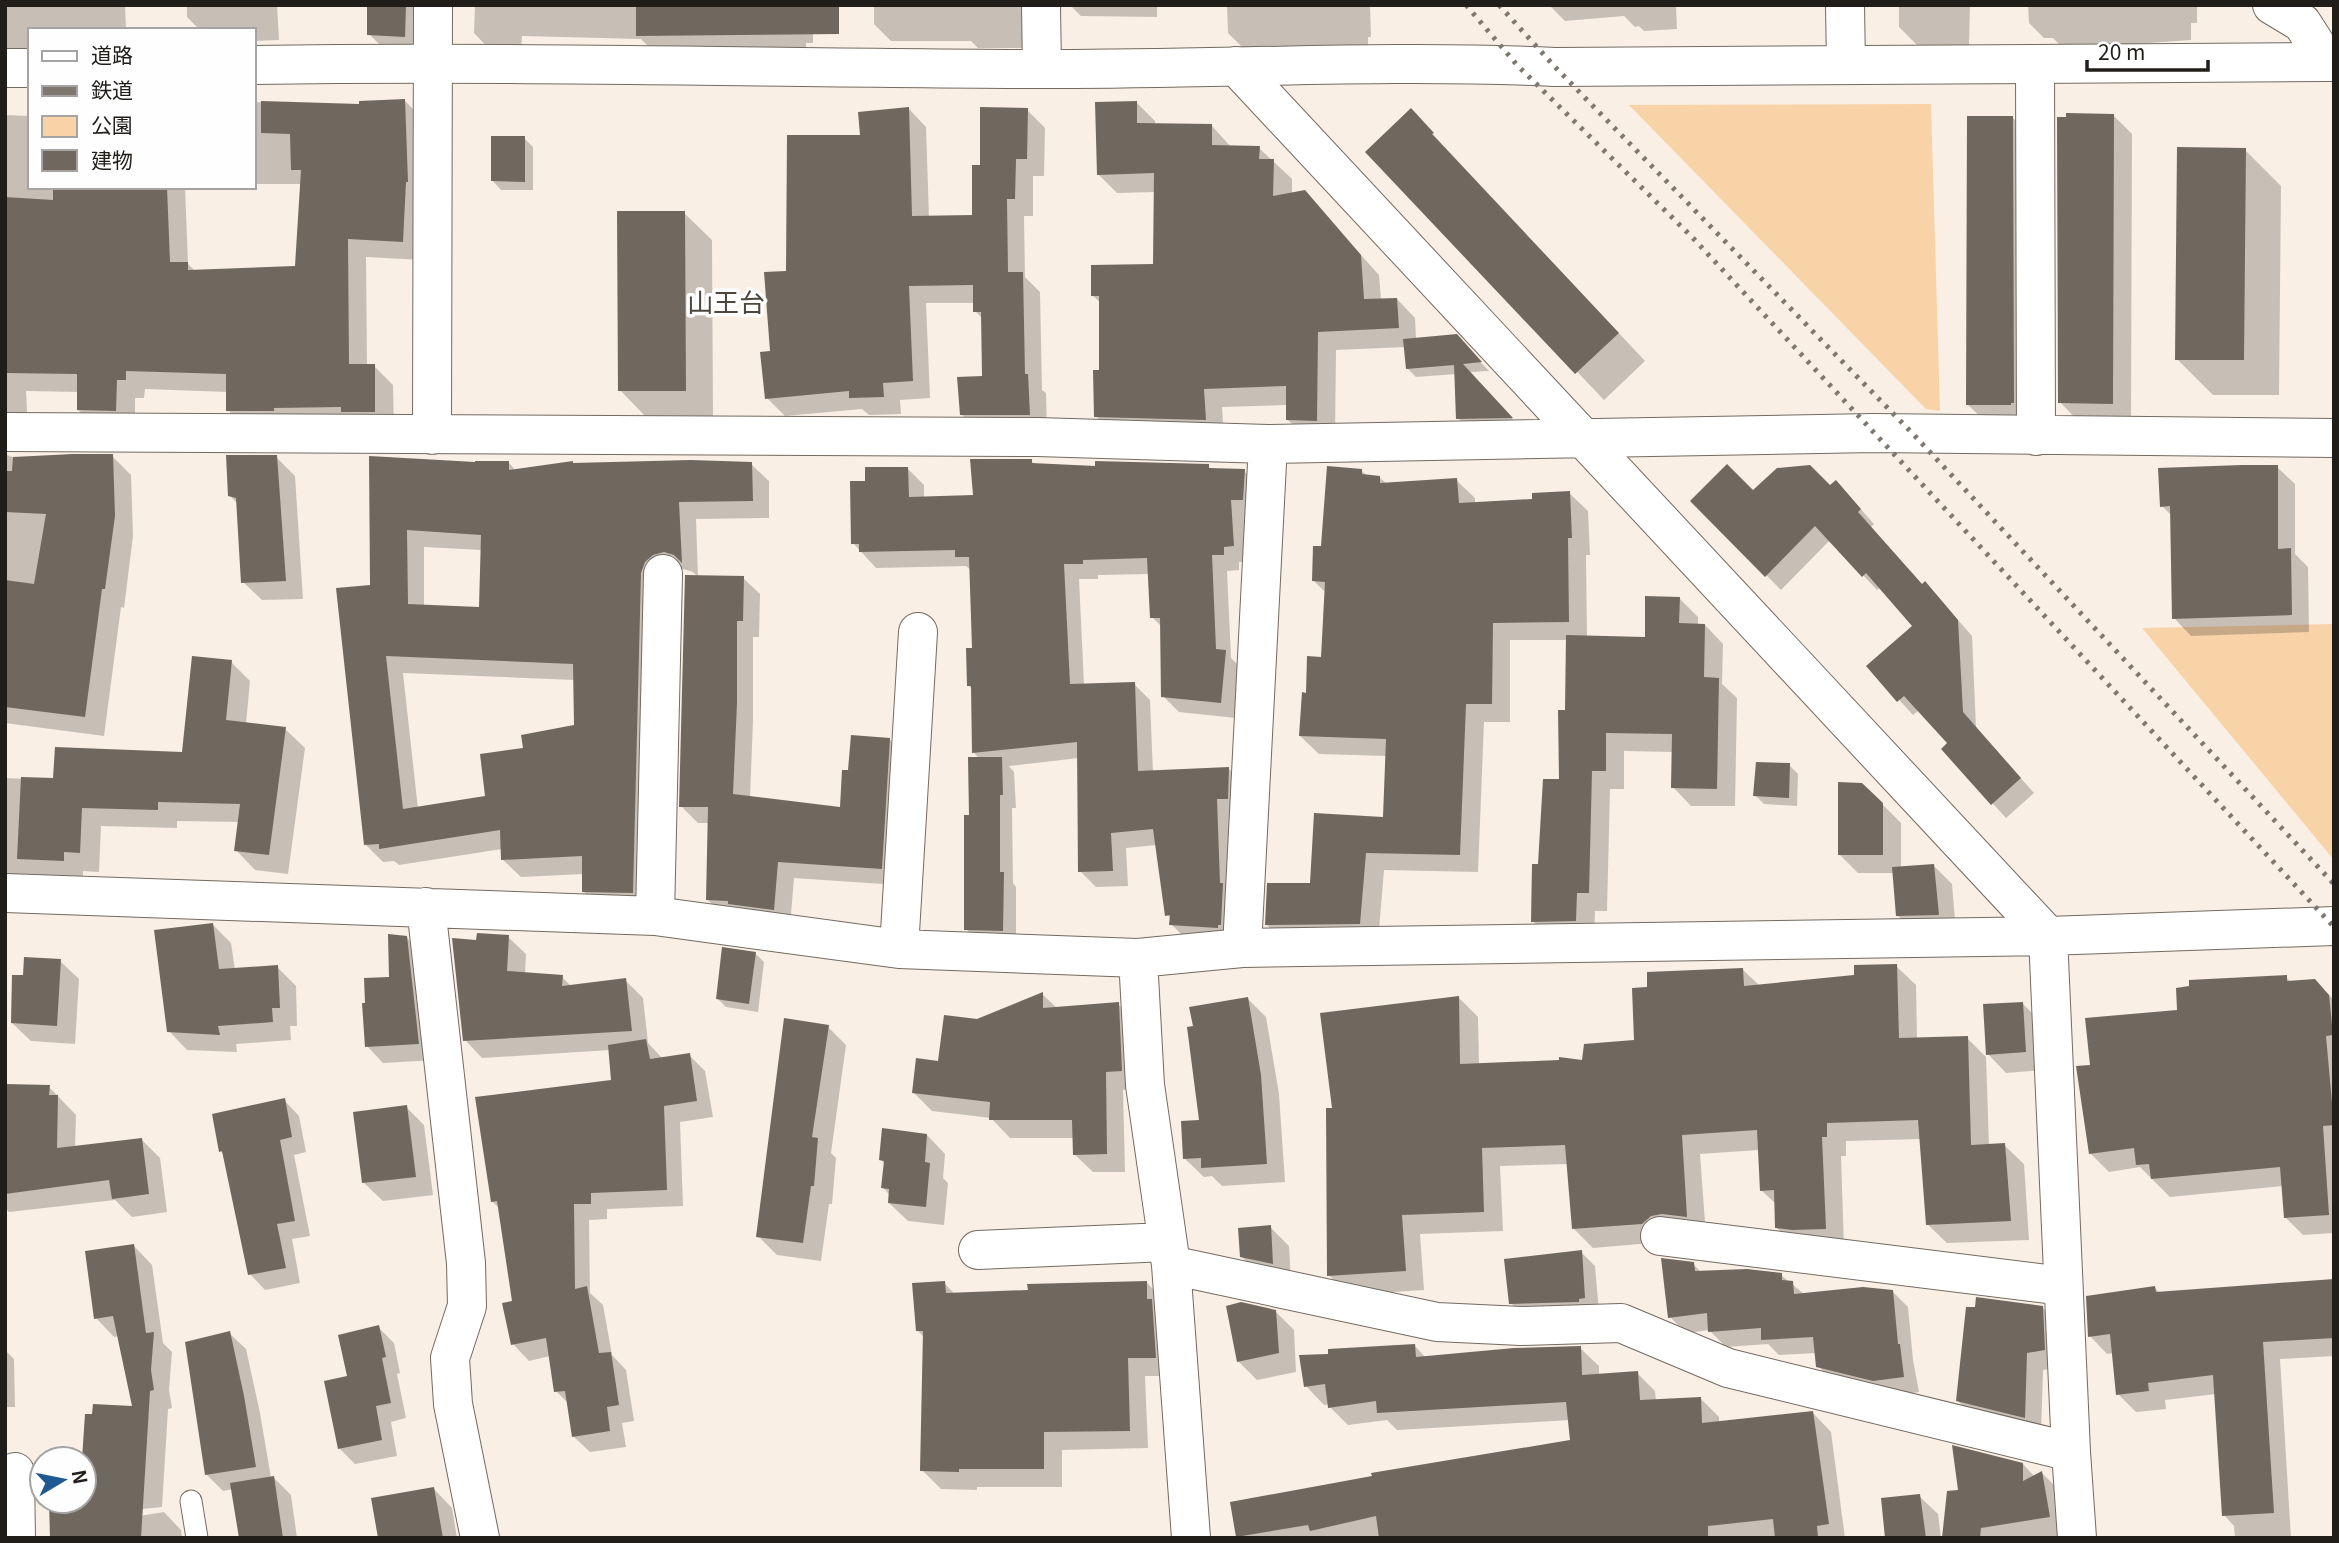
<svg xmlns="http://www.w3.org/2000/svg" width="2339" height="1543" font-family="Georgia,'Noto Sans JP',serif">
<style>
.green{fill:#f9d3a8}
.shadow{fill:#0003;fill-rule:evenodd}
.building{fill:#70675e;fill-rule:evenodd}
.lines{fill:none;stroke-linecap:round;stroke-linejoin:round}
.service-casing{stroke:#736a60;stroke-width:23}
.minor-casing{stroke:#736a60;stroke-width:40}
.tertiary-casing{stroke:#736a60;stroke-width:40}
.service{stroke:#fff;stroke-width:21}
.minor{stroke:#fff;stroke-width:38}
.tertiary{stroke:#fff;stroke-width:38}
.rail{stroke:#7e7871;stroke-width:5;stroke-dasharray:3.5 7;stroke-linecap:butt}
.labels{text-anchor:middle;dominant-baseline:central;stroke-width:7;stroke-linejoin:round;paint-order:stroke}
.quarter-label{font-size:26px;fill:#4e463d;stroke:#fefefe}
</style>
<rect width="100%" height="100%" fill="#f9efe4"/>
<path class="green" d="M1931,104l9,307 -14,-2 -297,-304z
M2334,624v236l-192,-232z"/>
<path class="shadow" d="M5,5h120l1,25h-96v21l-23,-1 -2,-2z
M187,5h90l2,35 -25,1v-11h-54l-13,-13z
M367,5h54l-1,47 -35,-2 -16,-16z
M475,5h338v38h-7v9l-151,1 -14,-14 -119,-3 -1,16 -30,-1 -17,-18z
M874,5h172l-10,43h-58l-7,-7h-80l-17,-17z
M1070,5h87v12l-76,-1z
M1227,5h143l1,32h-3v11l-122,3 -18,-18z
M1549,5h127l1,24 -33,2 -5,-5 -4,1 -11,-11 -59,5z
M1899,5h71l-1,42 -51,-1 -19,-19z
M2028,5h169v18h-6v17l-127,9 -11,-11h-9l-15,-15z
M405,101l19,19 -3,140 -55,-3 1,109h7l19,19 1,45h-147l-19,-20v-18l-83,-3 -1,9h-9v31h-37l-20,-19 1,-18 -53,-1 2,38 -23,11v-325l25,1v71h155l3,77 7,7 102,-3 5,-84h-48v-82l107,4z
M1136,102l19,19v4l57,1 19,21 28,1 33,31v15l12,-2 75,83 2,25 16,-1 18,19 1,21 49,7 24,25 -20,1 50,54 -52,1 -9,-9 -2,-44 -40,3 -9,-9 -1,-21 -70,3 -1,89 -29,-1 -19,-19 1,-14 -66,2 2,31 -109,-3 -19,-19 5,-44v-69l-8,-7 62,-30 1,-74 -39,1 -19,-19z
M909,109l17,18 3,90h44l9,-50 45,-57 18,18 -1,48h-11v40h-9l1,61 15,15 2,98 4,3 1,39h-68l-18,-18 22,-36v-59l-8,-8v-8h-49l4,95 -30,2 1,14 -32,1 -7,-6 -77,7 -18,-18 5,-45 16,-81 74,-135z
M1411,111l234,250 -41,39 -236,-248z
M2114,116l18,18 -1,287h-53l-18,-19 8,-283z
M2013,118l17,18 1,284 -45,2 -18,-17z
M524,138l9,9v43h-32l-8,-9z
M2245,150l36,36 -2,209h-66l-36,-36z
M684,213l28,27 1,178h-66l-27,-28z
M5,454l9,4 98,-2 19,19 2,61 -9,72 -3,-1 -17,129 -99,-13z
M276,457l19,19 8,123 -41,1 -19,-18 -5,-78 -8,-8z
M371,458l106,6 32,-1 7,8 59,-6 176,-1 18,17v37l-73,1 2,58 45,1 17,16 -1,43h-6v84l-3,77 92,11 8,-37 39,-33 17,17 -8,129 -104,-7 -4,48 -65,-9 -17,-17 2,-77h-12l-17,-17 17,-229 -5,-5 -10,-3 -12,2 -21,339 -49,-2 -18,-17 1,-17 -63,3 -18,-17 -1,-11 -103,16 -5,-4 -11,1 -17,-17 6,-259zM424,547l58,3 -1,59 -57,-3zM403,673l172,7 1,47 -89,71 -69,11z
M1031,461l5,4 61,3 111,-2 4,4 32,1 16,16 -11,75h-10v8l-12,1 4,87 10,10 -5,50 -57,-6 -16,-16 -1,-69 -10,-10 -3,-43 -51,1v4h-19l5,106 50,-1 16,16 3,73 76,-4 16,16 -8,156 -50,-1 -16,-16 1,-5 -5,-4 -10,-70 -31,3 2,38 -32,1 -16,-16 -1,-113 -70,8 5,6 2,36h-4l1,75 3,4v56l-37,-1 -13,-13 5,-112 9,-58 -6,-6 -1,-63 -4,-4 5,-36 -2,-79 -6,-5 -90,2 -23,-25 14,-60 41,-14 16,16v13l50,-2z
M2277,467l18,17v70l13,13 1,65 -118,4 -17,-18 -2,-102 -10,-10z
M1361,470l6,6 12,1 8,7 69,-4 19,18v6l59,-3 35,-8 19,18 2,44h-4l1,82 59,2 33,-41 19,19v8h7l18,19 -1,40 15,14 -2,108h-44l-18,-19v-35l-49,-1v38h-14l-3,122h-12l-1,28 -43,1 -18,-19 7,-55 20,-85 6,-69 2,-72h-58v82h-26l-6,150 -94,-2 -6,72 -93,1 -18,-18 118,-107 2,-62 -68,-2 -19,-18 8,-42 14,-36 4,-65 -12,-12 9,-33z
M1830,487l20,10 24,27 -3,3 52,59 16,12 33,38 4,92 58,65 -28,25 -63,-69 6,-6 -30,-33 -6,5 -45,-49 47,-40 -34,-39 -4,3 -47,-50 -49,50 -89,-89 61,-8z
M231,662l19,19 -4,43 39,5 20,19 -17,126 -33,-4 -19,-20 4,-28 -63,-1v7l-76,-2 -2,46 -16,-1v9l-78,-4v-98l50,2 129,-26z
M1789,765l9,9 -1,32 -33,-2 -9,-9z
M1862,784l39,39v45l32,-3 19,19 4,49 -39,1 -19,-18 -4,-43h-36l-19,-19z
M213,925l18,18 4,27 42,-3 19,19 1,40h-7l1,14 -55,4 1,8 -50,-2 -18,-19z
M406,937l17,17 12,106 -52,3 -16,-17z
M508,937l18,17 -1,20 37,3 9,9 54,-6 18,18 5,45 14,15 27,-3 16,16 8,46 -33,5 3,84 -76,3v10l-18,1 1,73 13,12 9,50 14,15 8,51 -12,2 4,24 -36,5 -17,-16 -4,-32 -13,-13 -6,-35 -21,5 -16,-17 1,-41 -14,-94 -8,-8 121,-120 -3,-31 -128,8 -17,-18 13,-98z
M755,953l9,9 -6,50 -32,-5 -9,-9z
M60,961l19,18 -4,65 -44,-3 -19,-18 13,-46z
M1896,966l20,19 1,54 50,-1 19,19 3,89 15,-1 20,19 5,76 -82,3 -20,-19 -6,-85 -75,2v15h-5l3,92 -47,-1 -20,-19v-23l-16,-15 -2,-40 -59,4 6,82 -44,6 -69,6 -19,-19 -6,-65 -68,2 3,65 -83,3 4,56 -76,5 -19,-20 5,-166 125,-111 19,19 1,48 104,-3 53,-20 13,-54 94,-18 17,16 96,-9z
M2286,977l6,6 23,-2 19,19v233l-31,2 -18,-18 -2,-31 -113,11 -30,-30 -31,5 -18,-18 1,-88 87,-54z
M1042,994l15,14 61,-4 18,19 4,65 -17,2 2,82h-32l-19,-18v-16h-64l-19,-20 -59,-7 -18,-18 26,-30z
M1248,999l18,18 13,77 6,88 -63,4 -10,-10 -8,1 -19,-18z
M2022,1003l19,19 3,48 -38,3 -18,-19z
M828,1027l18,18 -15,108 5,5 -4,46h-3l-8,57 -44,-6 -19,-19z
M5,1085l44,2 27,28 -1,32 66,-8 19,19 7,54 -35,5 -17,-17 -106,12 -4,-4z
M284,1100l15,16 7,36 -12,3 16,81 -18,3 8,44 -35,7 -15,-16 -25,-119 -5,-4z
M406,1107l18,18 9,70 -50,6 -19,-18z
M927,1135l18,19 -2,24 5,5 -4,42 -36,-4 -19,-18 1,-8 -7,-7 2,-24 -4,-4z
M1270,1227l19,19 2,36 -31,-7 -18,-18z
M134,1246l18,19 11,78 9,9 -3,38 3,18 -4,1 -6,98 -49,5 -62,-11h33l-1,-42 51,-51 -15,-72 -5,1 -18,-19z
M1581,1252l14,14 4,46 -74,5 -14,-14z
M1693,1264l9,9 79,2 23,19 88,-3 16,16 5,53 6,32 -29,4 -56,-14 -16,-16 -2,-13 -37,2 -11,-11 -42,3 -17,-17 -23,3 -16,-16z
M2334,1281v75l-54,3 11,179h-56l-1,-12 -10,-11 -8,-121 -51,6 1,9 -30,3 -18,-18 -4,-41 -7,1 -17,-18 65,-48 5,5z
M1146,1282l19,19 9,75h-29l3,72 -86,2v37h-85v3l-36,-1 -19,-19 3,-132 -7,-7 26,-48 12,12 74,-3z
M2042,1307l17,17 2,43 -18,3 -2,64 -66,-16 -17,-17z
M1275,1311l19,19 2,42 -39,8 -19,-19z
M378,1327l16,16 6,30 -3,1 9,44 -15,4 6,34 -42,8 -16,-16 10,-70z
M229,1333l17,16 14,64 11,65 2,-1 18,18 6,43h-57l-7,-49 -10,2 -16,-16z
M1415,1346l11,12 154,-10 19,18v10l38,-3 18,18 1,10 44,-3 19,19v6l94,-10 18,19 14,106h-607l-6,-34 340,-62 -2,-22 -173,10 -10,-10 -39,5 -18,-18 -1,-3 -5,1 -18,-19 24,-31z
M5,1350l9,9 1,48h-10z
M2023,1464l12,13 7,-4 17,17v48h-115l16,-47z
M434,1489l18,19 5,30h-77z
M1919,1496l19,18 3,24h-54z
M164,1512l17,18 1,8h-45l-4,-21z"/>
<path class="building" d="M367,5h39l-1,32 -38,-2z
M636,5h203v29l-203,2z
M405,99l3,83h-2l-3,60 -55,-3 1,125h26v48h-34v-5l-67,1v3h-48v-37l-100,-3v9h-9l-1,31 -39,-1v-36l-72,-1v-176l48,3v-13h114l3,75h18v8l107,-4 6,-96h-10l-1,-36 -29,-1v-32l98,3v-3z
M1137,101v22l75,1v21l48,1 -1,13h15l-1,37 32,-6 56,65 3,44 33,-1 2,30 -81,4 -1,89 -31,-1v-34l-82,3 2,31 -112,-3 -1,-47h6v-74h-8v-31l62,-1 1,-91 -57,2 -2,-73z
M909,107l3,109 60,-1v-50h8v-58l48,1 -1,51h-11l-1,40h-8l1,73h15l2,102h3l2,41h-70l-3,-38 25,-1 -1,-64h-8v-27l-64,1 4,95 -30,2 1,14 -35,1v-7l-84,8 -5,-47 10,-1 -6,-79 22,-1 1,-136h73l-2,-23z
M1411,108l23,25 -2,1 187,199 -44,41 -210,-222z
M2066,113l48,1 -1,290 -55,-1 -1,-286h9z
M1967,116h46l1,287h-3v2h-45z
M491,136h34v46l-34,-1z
M2177,147l69,1 -2,212h-69z
M617,211h68l1,180h-68z
M1457,334l25,28 -19,2 50,54 -57,1 -2,-54 -48,4 -3,-30z
M73,454h40l2,62 -10,73h-3l-17,128 -80,-10v-127l29,4 12,-70 -41,-2v-41h7l1,-14z
M226,455h51l9,126 -45,2 -5,-85 -8,-2z
M369,456l106,6v-1h34v9l64,-9v2l118,-3 61,2 1,39 -74,1 3,61 -8,-8 -10,-3 -11,3 -8,7 -4,11 -8,320 -51,-1v-36l-81,4 -1,-30 -121,19v-5l-15,1 -28,-257 34,-3zM407,530l74,5 -2,72 -71,-3zM386,656l187,8 1,61 -53,10 2,13 -43,6 5,42 -82,13z
M970,459h62v4l63,3v-5l114,3v4l36,1 -2,31h-12l3,46 -10,1v8h-12l4,94 10,1 -5,53 -60,-6 -1,-79h-10l-3,-60 -64,2v4h-19l6,120 65,-2 3,89 91,-4 -1,32h-11l3,84h3l-2,42h-3v3l-49,-3 1,-10 -5,1 -12,-87 -42,4 2,38 -35,1 -1,-130 -105,11 -1,-67h-4l-1,-38h6l-3,-91h-14v-7l-96,2v-8h-8l-1,-63h15v-14h43l1,30 64,-2z
M1727,464l26,26 24,-22 33,-3 20,20 6,-5 25,29 -3,3 64,72 3,-3 33,39 5,92 58,66 -30,27 -50,-56 6,-6 -43,-47 -7,6 -31,-36 46,-40 -46,-53 -4,4 -47,-51 -50,51 -75,-76z
M2242,465h36v84l13,-1 1,67 -120,4 -2,-113 -10,1 -2,-39z
M1327,466l35,3v5l18,2v7l77,-5 2,25 73,-4v-6l38,-2 2,47h-4l1,84 -76,1 -1,81h-26l-6,151 -94,-2 -6,71 -95,1 2,-42h43l4,-70 69,4 3,-78 -87,-3 3,-44 4,1 1,-37 14,1 4,-75 -13,-1 1,-35h8z
M685,575l59,1 -1,45h-6v82l-4,91 107,13 2,-37h6l3,-35 39,3 -8,131 -104,-7 -4,48 -46,-6v-3l-22,-1 2,-93h-29z
M1645,596l35,1 -1,26 26,1 -1,53 15,1 -2,111 -46,-1 1,-54 -66,-1v38h-14l-3,122h-12l-1,28 -45,1 1,-58h6l5,-85h16l-1,-69h7l1,-75 79,2z
M192,656l40,4 -6,60 60,7 -17,128 -35,-4 6,-47 -82,-2v8l-76,-2 -2,45 -16,-1v9l-47,-2 4,-82 32,1 2,-31 127,5z
M968,757h34l1,38h-3v77h4l-1,59 -39,-1v-115h5z
M1756,762l34,1 -1,35 -36,-2z
M1838,782l24,1 21,20v52h-45z
M1934,864l5,51 -43,1 -4,-49z
M213,923l6,46 59,-4 2,43h-8l1,14 -55,4 2,9 -53,-3 -13,-102z
M477,933l32,2 -2,36 56,4 -1,11 64,-8 6,53 -169,10 -11,-103 24,2z
M388,934l19,2 12,108 -54,3 -3,-44h3l-1,-25 25,-1z
M722,947l34,5 -7,52 -33,-5z
M24,957l37,2 -4,67 -46,-3 1,-48h11z
M1897,964l2,74 69,-2 3,109 34,-2 6,78 -85,4 -8,-105 -91,3v14h-5l4,92 -34,1 -17,-2 -1,-38 -14,1 -3,-61 -75,5 5,82 -25,-3 -11,2 -9,8 -70,5 -7,-84 -83,3 2,64 -82,3 4,56 -79,5 -1,-168h6l-12,-95 139,-17 1,68 99,-4v-3l23,3 2,-16 50,-4 -2,-52 15,-1v-15l96,-4 1,18 110,-11v-10z
M2287,975v6l28,-2 14,16 4,40 -7,1 8,89 -11,1 6,89 -45,3 -4,-51 -129,12 -2,-15 -13,1 -2,-17 -45,6 -13,-88 14,-1 -5,-47 92,-8 -1,-22 13,-2v-6z
M1043,992v16l76,-6 3,69 -16,1 1,82 -34,1 -1,-35h-83l1,-18 -78,-9 4,-35 22,3 6,-46 33,4z
M1248,997l13,78 6,89 -66,4v-10l-18,1 -2,-38 18,-1 -12,-93 6,-1 -4,-19z
M2023,1002l3,50 -40,3 -3,-51z
M784,1018l45,7 -17,112 6,1 -4,48h-3l-8,57 -47,-6z
M646,1039l4,20 40,-6 7,48 -33,5 3,84 -76,3v11h-17l1,85 12,-3 12,67 12,-1 8,53 -12,2 3,24 -38,6 -7,-46 -11,1 -8,-54 -35,7 -9,-42 10,-2 -15,-100 -6,1 -16,-105 136,-17 -3,-35z
M5,1084l45,1 -1,10h9l-1,53 85,-10 7,56 -37,5 -3,-19 -104,14z
M285,1098l7,39 -12,3 15,81 -18,3 9,44 -38,7 -26,-124 -3,1 -7,-38z
M407,1105l9,72 -54,6 -9,-71z
M882,1128l45,6 -2,28 5,1 -4,44 -38,-4 1,-14 -8,-1 3,-27 -5,-1z
M1271,1225l2,39 -33,-7 -2,-29z
M134,1244l12,89 8,-1 -3,38 3,20 -4,1 -9,147h-91l-1,-37h35v-42h-2l3,-45h7l1,-10 39,2 -19,-90 -19,3 -9,-68z
M1582,1250l3,48 -6,1v3l-70,2 -5,-45z
M1661,1258l33,4 1,9 52,-2 35,4v7l11,1 1,13 69,-7 30,3 5,54h2l4,33 -31,4 -57,-14 -3,-30 -52,3v-12l-53,4 -1,-19 -39,5z
M2334,1279v59l-71,4 11,171 -52,3 -9,-141 -65,8 1,8 -33,4 -6,-61 -22,3 -2,-41 69,-10 1,6z
M945,1281l1,12 82,-3 -1,-6 120,-3v18h5l4,59h-28l2,73 -86,1v37h-85v3l-39,-1 3,-140h-7l-4,-48z
M1976,1297l67,9 2,44 -18,3 -2,65 -69,-17 10,-94h9z
M1241,1302l35,8 3,43 -42,9 -11,-56z
M379,1325l7,32 -4,1 9,45 -15,3 6,34 -44,9 -14,-68 23,-5 -9,-41z
M230,1331l14,65 12,71 -51,8 -20,-133z
M1415,1344l1,13 98,-9 67,-2 1,29 56,-4 2,29 61,-3 1,26 111,-12 16,113 -12,2 1,12h-43l-2,-19 -65,7v12h-329l-3,-22 -66,15 -2,-6 -72,12 -6,-35 142,-26 -1,-3 199,-33 -4,-38 -189,11 -1,-12 -48,7 -3,-24 -21,3 -5,-32 29,-1v-5z
M1952,1445l71,18v18l19,-10 8,46 -69,11 -1,10h-38l5,-47 11,-1z
M274,1476l9,62h-44l-9,-55z
M434,1487l9,51h-65l-7,-40z
M1920,1494l6,44h-41l-4,-40z"/>
<g class="lines">
<defs>
<path id="service" d="M191,1501l6,37"/>
<path id="minor" d="M1041,5l1,64
M1845,5l1,60
M2272,5l30,18 25,39h7
M2035,64l1,372
M1236,66l812,870 23,516 6,86
M5,432l1032,5 231,7 606,-11 460,5
M432,435l1,-430
M5,893l650,23 244,33 239,9 104,-10 806,-12 286,-10
M426,907l40,356 1,43 -17,52 3,46 27,134
M655,916l8,-342
M1242,948l26,-504
M899,949l19,-317
M1138,958l7,127 26,180 20,273
M1660,1236l403,50
M978,1250l189,-8
M1171,1265l266,57 84,4 100,-3 107,45 343,84
M15,1472l1,66"/>
<path id="tertiary" d="M254,65c261,-4 523,3 784,4 172,1 345,-10 517,-2l772,-5
M5,68h25"/>
</defs>
<use href="#service" class="service-casing"/>
<use href="#minor" class="minor-casing"/>
<use href="#tertiary" class="tertiary-casing"/>
<use href="#service" class="service"/>
<use href="#minor" class="minor"/>
<use href="#tertiary" class="tertiary"/>
<path class="rail" d="M1466,5l51,60 175,172 642,690
M1499,5l56,62 359,368 420,449"/>
</g>
<g class="labels">
<g class="quarter-label">
<text x="726" y="300">山王台</text>
</g>
</g>
<rect width="2339" height="1543" fill="none" stroke="#211e1a" stroke-width="14"/>
<rect x="28" y="28" width="228" height="161" fill="#fefefe" stroke="#a6a4a3" stroke-width="2"/>
<rect x="42" y="51" width="35" height="10" fill="#ffffff" stroke="#a6a4a3" stroke-width="2"/>
<text x="91" y="63" font-size="21" fill="#211e1a">道路</text>
<rect x="42" y="86" width="35" height="10" fill="#7e7871" stroke="#a6a4a3" stroke-width="2"/>
<text x="91" y="98" font-size="21" fill="#211e1a">鉄道</text>
<rect x="42" y="116" width="35" height="21" fill="#f9d3a8" stroke="#a6a4a3" stroke-width="2"/>
<text x="91" y="133" font-size="21" fill="#211e1a">公園</text>
<rect x="42" y="150" width="35" height="21" fill="#70675e" stroke="#a6a4a3" stroke-width="2"/>
<text x="91" y="168" font-size="21" fill="#211e1a">建物</text>
<g transform="translate(63 1480) rotate(80)"><circle r="33" fill="#fefefe" stroke="#a6a4a3" stroke-width="2"/>
<path d="M0-5L12 26L0 18L-12 26Z" fill="#1f5991"/>
<text y="-10" font-size="19" font-weight="bold" text-anchor="middle" fill="#211e1a">N</text>
</g>
<path d="M2087 60v10h121v-10" fill="none" stroke="#211e1a" stroke-width="3.5"/>
<text x="2098" y="60" font-size="21" fill="#211e1a" stroke="#fefefe" stroke-width="5" paint-order="stroke">20 m</text>
</svg>
